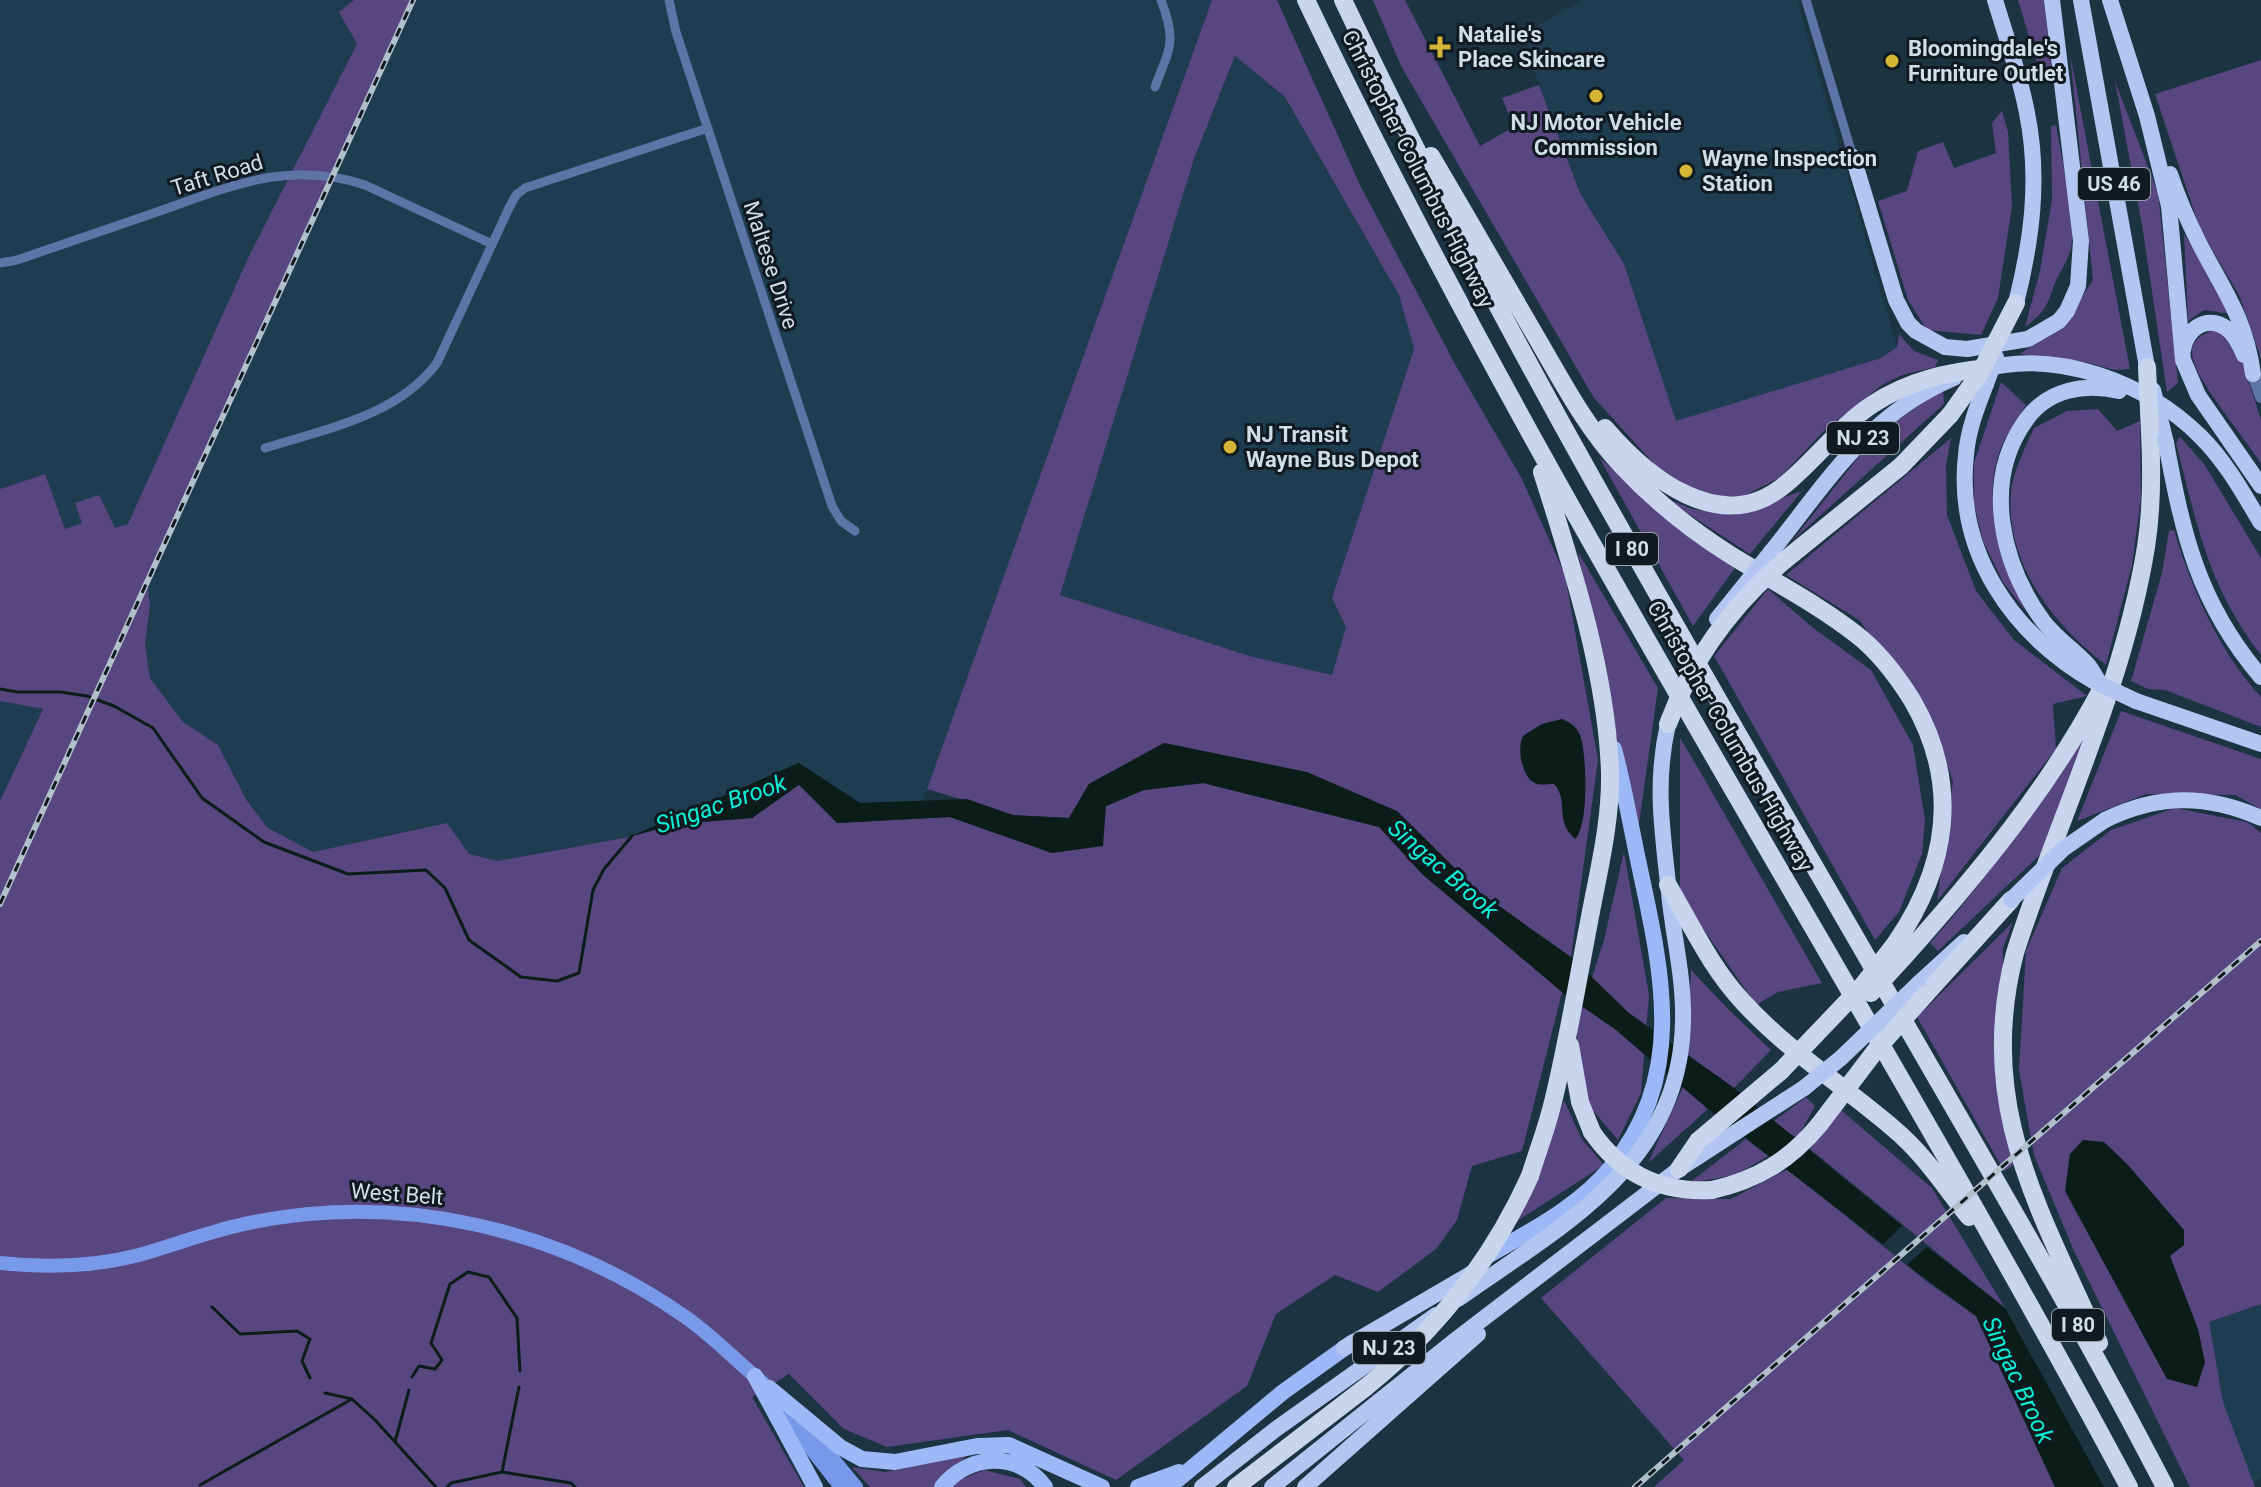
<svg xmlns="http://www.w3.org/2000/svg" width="2261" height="1487" font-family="Roboto,sans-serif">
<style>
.built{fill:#1f3d50}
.green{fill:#574680;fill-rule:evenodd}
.water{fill:#0b1d19}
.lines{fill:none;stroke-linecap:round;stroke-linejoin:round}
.stream{stroke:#0b1d19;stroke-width:3}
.minor{stroke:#5e73a6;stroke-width:9}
.tertiary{stroke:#5e73a6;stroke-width:12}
.secondary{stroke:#7898e9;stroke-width:14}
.primary{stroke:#9db8f6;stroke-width:16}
.trunk{stroke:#b3c6f2;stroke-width:16}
.motorway{stroke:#c9d4ed;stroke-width:18}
.rail-casing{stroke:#b1c0ca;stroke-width:6}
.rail{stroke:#101a20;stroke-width:3;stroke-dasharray:9;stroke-linecap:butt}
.trunk-bridge{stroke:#b3c6f2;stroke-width:16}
.motorway-bridge{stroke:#c9d4ed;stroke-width:18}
.poi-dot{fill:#d5b534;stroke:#101a20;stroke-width:3}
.labels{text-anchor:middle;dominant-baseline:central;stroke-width:6;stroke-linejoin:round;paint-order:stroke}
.shield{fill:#101a20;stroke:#96a3ab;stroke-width:2}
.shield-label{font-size:20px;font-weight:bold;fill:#d0dee7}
.poi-label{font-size:22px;font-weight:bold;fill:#d0dee7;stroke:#101a20;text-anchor:start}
.street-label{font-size:22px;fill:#d0dee7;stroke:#101a20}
.water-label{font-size:24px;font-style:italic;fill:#0cf1d6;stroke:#101a20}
</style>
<rect width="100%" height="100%" fill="#1c3342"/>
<path class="built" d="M0,0h354l-15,12 19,31 -230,481 -13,5 -33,-6 -17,6 -20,-55 -45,15z
M414,0h798l-289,801 -63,2 -61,-40 -170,74 -131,24 -29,-7 -22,-31 -134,29 -45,-23 -21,-28 -29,-56 -35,-23 -33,-44 -5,-35 5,-35 -2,-23z
M1582,0h215l100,347 -16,11 -205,64 -52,-158 -44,-71 -47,-126 -5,-22 4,-16z
M1236,55l49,42 114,198 15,54 -82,249 14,29 -13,49 -80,-19 -193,-62 134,-436z
M0,701l43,8 -43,92z
M2261,1304v173l-8,6 -30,-81 -14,-80z"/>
<path class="green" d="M354,0h60l-266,585 2,22 -5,36 5,35 33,44 35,23 29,56 21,27 45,24 134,-29 22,31 29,7 131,-24 47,-13 76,-6 47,-34 39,39 112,-6 102,36 54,-47 38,-16 160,-18 -140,-29 -75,41 -20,34 -56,-3 -86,-26 285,-789h65l83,185 96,181 66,113 43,96 33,185 -27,197 -49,194 -50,15 -15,54 -21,29 -58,43 -43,-17 -59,39 -29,72 -131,94 -108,-50 -121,17 -43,-18 -55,-55 -37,23 52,90h-804v-686l43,-92 -43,-8v-212l45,-15 20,55 17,-6 -7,-20 24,-8 16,33 13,-4 122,-270 107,-210 -18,-32zM1235,56l50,41 114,198 15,54 -82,249 14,29 -14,48 -79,-18 -193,-62 134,-436z
M1373,0h32l75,146 34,-19 -12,-29 37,-13 41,108 44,71 52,157 205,-63 16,-11 2,-13 15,17 24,9 -3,7 -33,8 -20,10 -56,44 -47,49 -35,18h-32l-44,-17 -74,-81 -193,-332z
M2018,0h26l8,74 -10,5z
M2070,54l60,315 -15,1 -35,-9 -60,-7 42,-27 31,-47z
M2261,60v299l-21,-62 -40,-68 -45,-135z
M2115,81l43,112 20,190 -11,9 -25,-167z
M2002,111l6,21 4,74 -14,92 -17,37 -54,-5 -19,-30 -30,-99 29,-10 11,-40 25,-9 11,26 42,-15 -4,-30z
M2056,125c5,29 20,97 15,123 -3,14 -14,27 -18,40 -7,21 -10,25 -28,39l15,-56 12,-71 -1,-74z
M2184,233l46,81 -26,-4 -16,11z
M2216,329l24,25 21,66v44c-15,-25 -63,-81 -68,-105 -5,-18 9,-25 23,-30z
M2001,382l25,23c-11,17 -24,35 -29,55 -14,51 9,104 28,150l-22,-28 -20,-41 -9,-37v-41z
M1943,389l1,15 -152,137 84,-106z
M2098,409l19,22 23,-10 1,77 -9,67 -26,100c-53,-40 -101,-102 -95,-173 2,-21 14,-44 23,-64l33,-17z
M2180,437l24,27 57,94v97c-53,-69 -64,-130 -85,-212z
M1951,438l-5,27 1,50 29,76 38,49 73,56 -34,8 3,45 -119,152 16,-120 -25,-68 -69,-93 -73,-45z
M1599,457l78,71 58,40 -42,58z
M1802,491l-52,63 -89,-58 31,13 43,6z
M2174,530c18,60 45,121 87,167v30l-96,-37 -17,-1 -17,-8 31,-108 7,-42z
M1578,552l80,136 -19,136 -30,-116z
M1768,589l44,38 59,43 42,75 12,75 -3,34 -23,58 -24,28 -161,-284z
M2121,711l140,48v50l-26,-14 -89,-1 -69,27z
M2090,724l-46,127 -106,100 -8,-8c61,-68 111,-144 160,-219z
M1680,738l18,30 124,215 -44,9 -22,13 -76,-110z
M2175,808l72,14 14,11v471l-52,18 14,80 32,85h-65l-116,-236 -40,-96 -15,-85 7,-119 36,-83 49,-38zM2083,1140l86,116 29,73z
M1624,852l25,143 -8,98 -23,47 -33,-39 -9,-73 28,-88z
M2013,922l-10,26v29l11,188 -10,6 -87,-154z
M1691,970l39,41 41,39 -37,38 -47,-33z
M1683,1087l25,22 -60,54z
M1806,1097l9,9 -16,29 -4,2 -21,-16z
M1564,1100l17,38 23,27 -90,58 30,-62z
M1841,1110l91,78 73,120 -195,-159z
M1746,1139l22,17 -32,19 -47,8z
M1788,1169l138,112 50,35 79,171h-401l30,-27 -143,-162 125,-100 65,1z
M967,1455l-31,32h-66l-18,-20 33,5z
M984,1470l36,9 6,8h-77l1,-3z"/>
<path class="water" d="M1562,719c8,3 15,8 18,16 7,18 9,92 -5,104 -22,-21 -5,-37 -21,-55 -7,0 -16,2 -21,-2 -12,-9 -16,-34 -10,-46l19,-12z
M1164,743l143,29 90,39 81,80 93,66 58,56 105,75 168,138 -19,18 -175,-135 -92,-79 -53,-37 -141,-119 -43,-47 -176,-44 -59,7 -38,16 -3,40 -51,7 -102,-36 -113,6 -38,-38 -47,33 -76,6 -47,13 170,-74 61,40 107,-4 46,16 56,3 20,-34z
M2083,1140l21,2 24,23 56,65v15l-14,11 28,73 7,33 -8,25 -30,-8 -102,-188 5,-37z
M1927,1247l78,61 99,179h-49l-79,-171 -69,-51z"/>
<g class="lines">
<path class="stream" d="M0,689l17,3h43l27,4 27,10 39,22 49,70 62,44 84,32 78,-4 19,18 24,52 52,37 36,4 22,-8 14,-83 11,-21 28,-33
M212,1307l28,27 57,-3 13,8 -8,22 8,17
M412,1377l7,-11 16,3 7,-9 -11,-17 19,-59 18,-12 21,5 28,41 3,53
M325,1393l27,6 23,21 61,67
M395,1442l14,-52
M502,1472l17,-85
M200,1485l152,-86
M447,1487l4,-4 51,-11 69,11 4,4"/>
<path class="minor" d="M669,0l7,32 156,474 9,15 14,10
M1806,0l47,157
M1155,87c15,-40 22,-45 6,-87
M0,263l17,-3c47,-16 93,-32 140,-48 72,-25 131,-53 208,-27l127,59
M265,448c61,-19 132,-32 172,-85l72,-155 7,-13 9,-7 183,-60"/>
<path class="tertiary" d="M2253,374l8,23"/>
<path class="secondary" d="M0,1263c47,5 93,4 139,-8 35,-10 69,-23 105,-31 153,-33 312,3 440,92 29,20 52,45 79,67
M777,1405l64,82
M803,1423l53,64"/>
<path class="primary" d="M1484,1258c44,-26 95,-51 128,-92 73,-88 51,-190 29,-292 -9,-41 -16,-84 -27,-125
M755,1376l60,111
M769,1388l71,59 22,12 33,3 82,-16 32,-1 93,42
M942,1487c27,-34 77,-36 103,0
M1138,1487l41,-15
M1169,1487l114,-95 70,-50"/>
<path class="trunk" d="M1995,0c11,37 25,75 32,113 13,64 5,127 -11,190
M2081,0l66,367
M2110,0l37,116 22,90 14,154 15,35 63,91
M1853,157l43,143 12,23 8,8 29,16 22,2 61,-10 31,-18 8,-10 11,-25 3,-45 -29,-241
M2170,174c8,24 18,47 29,69 26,50 46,74 54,131
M2183,350c3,-20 23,-36 43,-22 9,6 14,17 18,27
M1980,370c77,-22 167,13 221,67 25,25 42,56 60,86
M1986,384c-9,23 -18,46 -20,71 -11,98 47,180 129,227
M2166,443c17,92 32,160 95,234
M1771,552c57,-71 96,-137 183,-174
M2100,684c-4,-6 -8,-15 -13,-20 -14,-15 -31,-26 -44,-43 -42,-58 -61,-140 -17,-201 22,-31 59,-37 93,-29
M2136,701l125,43
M2105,820c53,-26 102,-26 156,-2
M1918,984l46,-42
M1458,1299c104,-74 223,-134 225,-279 1,-43 -10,-85 -14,-127 -6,-60 -15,-107 -1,-169
M1344,1348l130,-76
M1202,1487l74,-58 160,-114
M1272,1487l186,-149 221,-169 125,-81
M1305,1487l173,-153"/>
<path class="motorway" d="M1306,0c244,512 556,987 823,1487
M1343,0c167,353 369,687 563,1025 88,153 178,305 259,462
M1431,156c36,61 71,122 107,184 25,43 49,89 84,126 31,33 69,64 107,88 43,27 89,50 128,81 23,18 40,41 55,65 49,84 36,167 -17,244
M1605,428c42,49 114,108 177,59 33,-26 56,-60 91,-83 35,-23 74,-32 115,-36
M1785,560l116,-94 49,-51
M1668,885c24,41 43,83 76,118 44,48 100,83 150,126 30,25 51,58 75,88
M1903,958c74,-83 147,-171 199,-270
M1925,995l86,-95
M1570,1045l10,57 12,30
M1679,1169l19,-28 83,-70
M1530,1176c7,-23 16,-46 22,-70 15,-60 25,-122 37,-184 9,-49 22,-99 21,-149 -3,-99 -38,-207 -68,-301
M1712,1190c45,-10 78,-30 107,-65
M2099,1343c-59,-134 -124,-238 -84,-390 43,-135 108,-264 131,-406 6,-38 6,-77 4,-115
M1236,1487l130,-100"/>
<defs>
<path id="rail" d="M0,904l413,-904
M1635,1487l626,-546"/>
</defs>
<use href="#rail" class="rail-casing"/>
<use href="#rail" class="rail"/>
<path class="trunk-bridge" d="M1986,384l10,-27
M2153,390l13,53
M1717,619l54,-67
M2100,684l36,17
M2011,900l52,-51 42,-29
M1804,1088l37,-30 77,-74"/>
<path class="motorway-bridge" d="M2147,367l3,65
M1950,415l30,-42 36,-70
M1668,724c24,-65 64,-119 117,-164
M1871,993l32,-35
M1781,1071l81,-85 33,-42
M1819,1125l57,-75 49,-55
M1592,1132c29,42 69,61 120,58
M1366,1387c72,-58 126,-127 164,-211"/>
</g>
<g class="poi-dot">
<path d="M1436 35h8v8h8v8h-8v8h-8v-8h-8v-8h8z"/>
<circle cx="1892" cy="61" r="8"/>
<circle cx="1596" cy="96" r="8"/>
<circle cx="1686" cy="171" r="8"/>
<circle cx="1230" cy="447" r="8"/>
</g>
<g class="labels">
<g class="shield">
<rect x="2078" y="168" width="72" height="32" rx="6"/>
<rect x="1827" y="422" width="72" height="32" rx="6"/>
<rect x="1606" y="533" width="52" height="32" rx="6"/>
<rect x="2052" y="1309" width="52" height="32" rx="6"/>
<rect x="1353" y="1332" width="72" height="32" rx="6"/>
</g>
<g class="shield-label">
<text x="2114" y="184">US 46</text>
<text x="1863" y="438">NJ 23</text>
<text x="1632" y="549">I 80</text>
<text x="2078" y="1325">I 80</text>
<text x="1389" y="1348">NJ 23</text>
</g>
<g class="poi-label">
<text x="1458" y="34">Natalie's<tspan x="1458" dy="25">Place Skincare</tspan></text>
<text x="1908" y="48">Bloomingdale's<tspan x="1908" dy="25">Furniture Outlet</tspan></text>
<text x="1596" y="122" text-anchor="middle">NJ Motor Vehicle<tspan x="1596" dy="25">Commission</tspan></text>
<text x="1702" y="158">Wayne Inspection<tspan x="1702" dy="25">Station</tspan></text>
<text x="1246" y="434">NJ Transit<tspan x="1246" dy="25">Wayne Bus Depot</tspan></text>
</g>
<g class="street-label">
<text transform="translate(1418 169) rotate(63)">Christopher Columbus Highway</text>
<text transform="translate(217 175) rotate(-17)">Taft Road</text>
<text transform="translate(771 265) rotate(72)">Maltese Drive</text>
<text transform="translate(1730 736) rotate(60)">Christopher Columbus Highway</text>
<text transform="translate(397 1194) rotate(4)">West Belt</text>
</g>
<g class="water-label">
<text transform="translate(721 804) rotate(-19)">Singac Brook</text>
<text transform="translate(1443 869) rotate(41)">Singac Brook</text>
<text transform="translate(2018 1380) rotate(65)">Singac Brook</text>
</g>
</g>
</svg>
